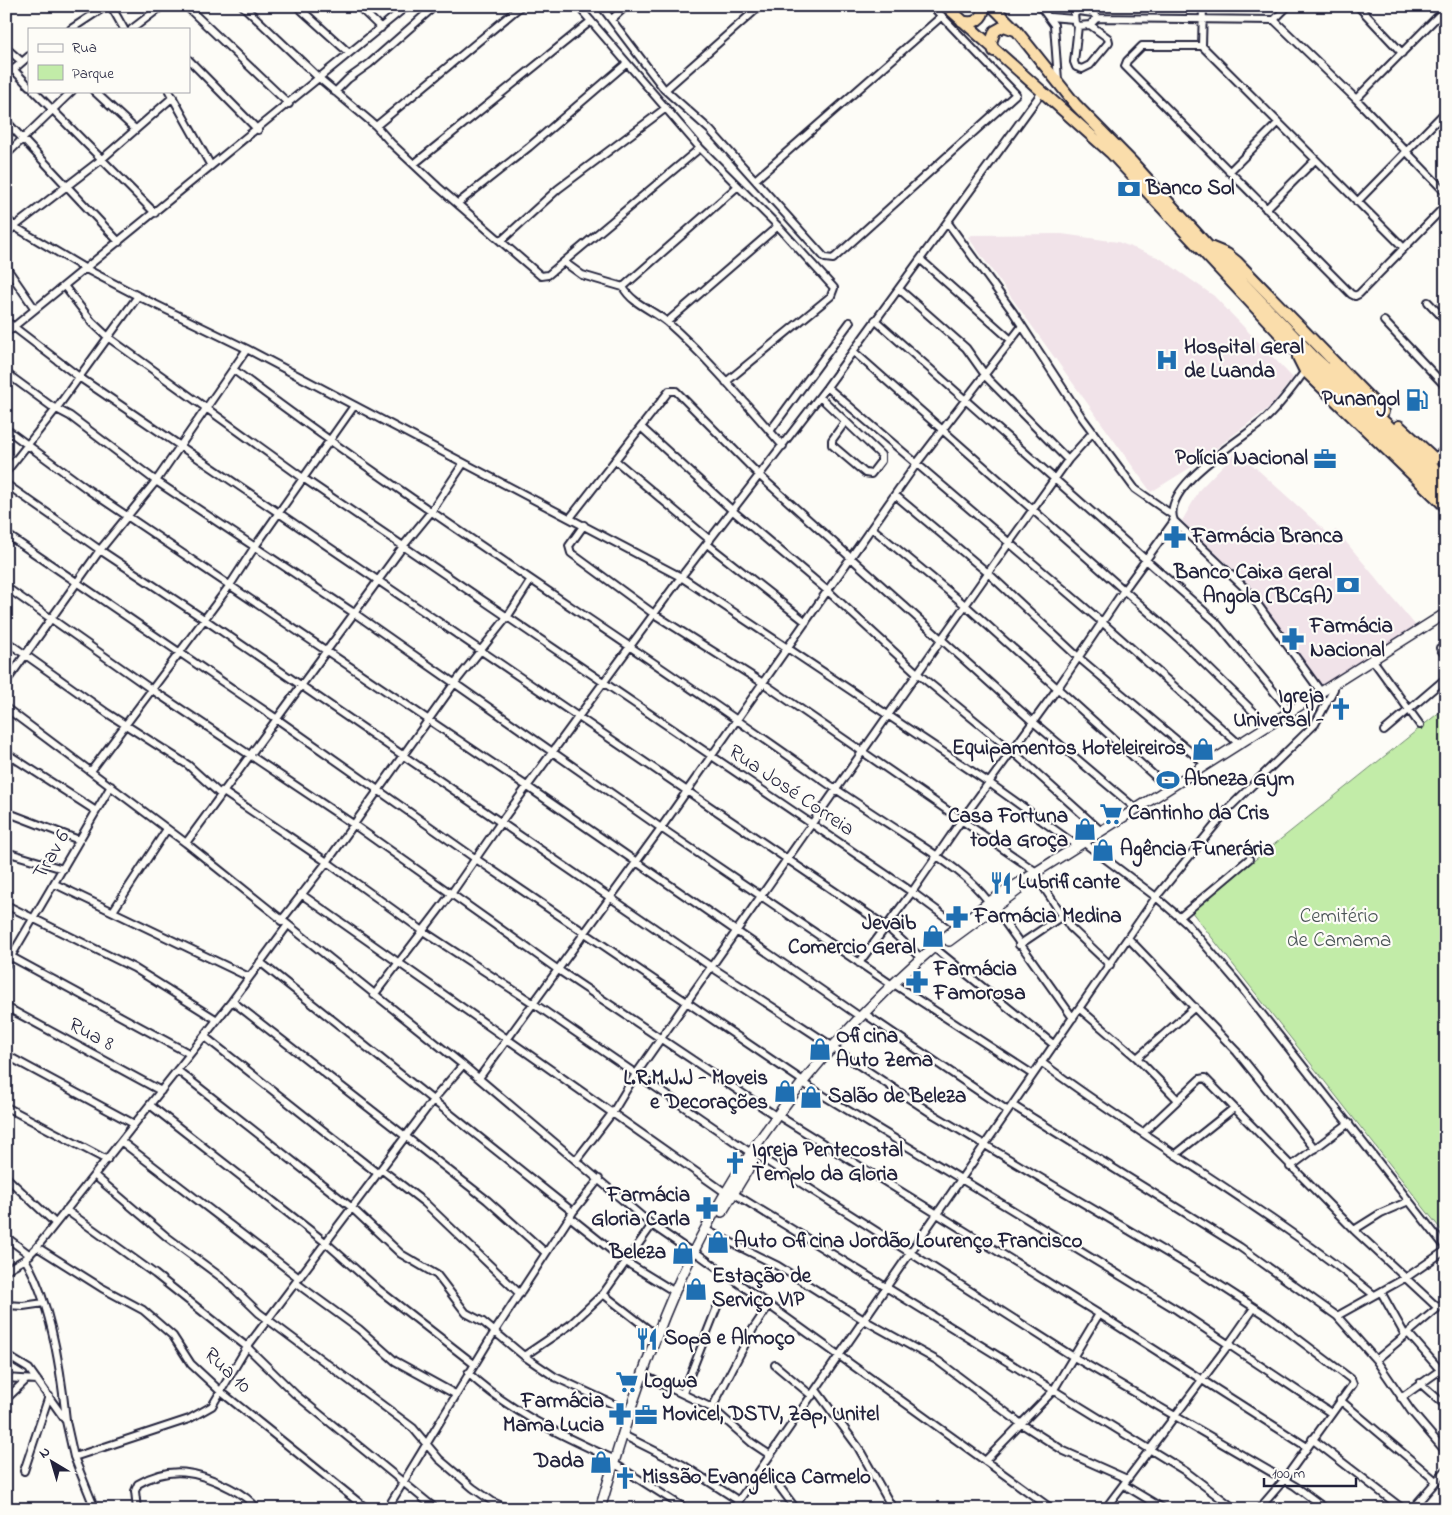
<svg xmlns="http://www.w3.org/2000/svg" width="1452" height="1515" font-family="'Indie Flower',sans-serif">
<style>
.built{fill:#f1e3e9}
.green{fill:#c2eca8;stroke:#728772}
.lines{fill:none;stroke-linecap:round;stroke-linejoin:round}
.minor-casing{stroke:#22223b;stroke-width:10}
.secondary-casing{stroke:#22223b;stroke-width:12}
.trunk-casing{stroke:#22223b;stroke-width:14}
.minor{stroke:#fdfcf7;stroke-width:6}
.secondary{stroke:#fdfcf7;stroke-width:9}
.trunk{stroke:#faddab;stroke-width:10}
.labels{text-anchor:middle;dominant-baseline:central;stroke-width:4.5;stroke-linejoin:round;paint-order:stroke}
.poi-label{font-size:21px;font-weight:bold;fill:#22223b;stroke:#fdfcf7;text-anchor:start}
.street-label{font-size:21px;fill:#22223b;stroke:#fdfcf7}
.park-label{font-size:21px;fill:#4a5456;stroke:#fdfcf7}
</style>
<rect width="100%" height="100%" fill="#fdfcf7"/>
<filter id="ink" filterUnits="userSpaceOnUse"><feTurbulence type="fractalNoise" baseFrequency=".02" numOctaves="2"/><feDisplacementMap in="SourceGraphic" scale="10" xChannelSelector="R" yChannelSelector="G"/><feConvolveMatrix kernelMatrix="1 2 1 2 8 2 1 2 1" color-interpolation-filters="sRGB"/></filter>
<g filter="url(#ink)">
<path class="built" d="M1062,234l56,8 42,16 54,38 79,82 -23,29 -77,59 -42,26 -183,-255 4,-2z
M1237,451l93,84 6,-5 80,96 -95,60 -76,-105 -63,-60 18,-32z"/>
<path class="green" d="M1446,707v529l-255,-325z"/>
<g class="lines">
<defs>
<path id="minor" d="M111,6l13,23
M186,6l103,98
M243,6l76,72 57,48 16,18 46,43 103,89 7,-1 152,-127
M297,6l52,47
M358,6l23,22
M578,6l122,142 78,78 56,62 -3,8 -105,86
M601,6l63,83 46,41 115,128 8,1 183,-165 -84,-88
M1040,6l14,19 4,55
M1203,6l-1,40 202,202
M1358,6l44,47
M1050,17l24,2
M1097,18l177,2 14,-14
M612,19l14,-13
M1274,20l82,79 90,94
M1078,26l-4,36 2,5 6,2 8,-4 19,-23 -1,-4 -18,-13 -12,1 -3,-3 -1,-9 4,-3 15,2 4,5 -7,7
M71,29l35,-23
M132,29l30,-23
M1202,46h-60l-15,15 -2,5 226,228 4,2 4,-2 87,-89
M6,48l15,13
M189,60l69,70
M13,69l16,17
M6,76l23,-20
M665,90l95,-84
M34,91l121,122
M94,91l41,38
M169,91l42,75
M335,92l13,-13 21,-15 66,-58
M1356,99l90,-91
M6,121l113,121
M376,126l145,-120
M6,155l66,-64
M414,164l177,-143
M1229,172l49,-49
M755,180l187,-164
M738,186l-115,101c9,17 30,23 44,35 42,37 79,82 116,124
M1357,202l89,-91
M458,203l71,-56 98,-84
M1266,209l49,-49
M6,218l9,9 71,42 52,27 109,53 434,228 307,205 88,63
M948,223l65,89 68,104 54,73 36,25
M6,233l96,-74 71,-62
M501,241l57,-52 108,-81
M921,260l90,80
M564,262l18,13 41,12
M6,267l29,42
M65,287l27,35 17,16 194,140 609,414 46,34
M899,289l67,59 22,31 80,81
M1428,302l18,19
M875,320l340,301 75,90
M6,321l73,56 808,550 34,31
M1384,321l62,66
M667,322l111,-96
M6,333l401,-327
M853,351l325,287 89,87
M234,370c188,142 388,267 580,404 31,22 64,43 96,64 29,19 57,36 79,64
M1305,371c-13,17 -26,36 -42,50 -23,20 -103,66 -89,100l74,70 73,101
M6,373l45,33 19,10 86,65 198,132 307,215 231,157
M827,387l276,236 135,120
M820,397l61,58v6l-10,13 -6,-1 -33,-28v-5l13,-18
M642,428l91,83 96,81 88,81 94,77 89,80
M6,429l84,62 438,296 331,229
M770,431l80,-109
M1434,458l12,-10
M615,460l95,80
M6,472l50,-63 82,-113
M6,484l94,66 104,69 509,349 119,78
M895,495l93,78 90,84 127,107
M570,518l99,-127h7l84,85 272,245 103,87
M584,525l-15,21 2,7 83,61 109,69 272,188
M872,528l93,77 203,183
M6,534l271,185 199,140 327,222
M707,544l99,78
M6,587l145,102 202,135 204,145 219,147
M6,641l101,72 81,52 32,29
M1446,644l-6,4 6,9
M1375,663l45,62
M6,682l94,-132 56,-69 91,-132
M6,708l180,135 277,222 189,160 41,28
M1384,731l62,-53
M6,753l90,58
M91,771l139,-186 24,-37 100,-142
M222,791l105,71 96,69 110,72 218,150
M6,812l73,28
M186,843l218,-298 27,-33 32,-48
M1087,845l69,52 31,27 49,57 210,267
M6,852l57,17
M1037,877l33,50 40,38
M55,884l194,93
M301,894l425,299
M6,905l128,63 83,52
M994,907l79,111
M113,911l54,-82
M1180,917l69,-58
M281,921l46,-59 127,-178 54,-68 23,-36
M1129,939l108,113 78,97
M1019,945l43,-29
M937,950l116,94
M6,954l184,100
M260,962l313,250
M859,963l53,-71 49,-71 96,-132 67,-99 50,-69
M6,965l105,-179
M897,986l135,88
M374,995l77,-101 50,-72 180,-245 146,-190 215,-295
M232,1001l255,199 59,53
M6,1007l155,84
M1080,1009l57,49 40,41
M868,1016l140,95
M204,1036l173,137
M836,1050l95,63 270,160 68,44 82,62 2,5 -69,96 -25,29
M6,1055l128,69
M1137,1058l58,-51
M1041,1062c108,81 228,147 333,233
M177,1070l174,137 50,47 36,21 29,38 17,9 41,34 31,21 75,35
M479,1078l182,-250 256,-365 105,-137
M806,1085l371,225 154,103
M150,1105l175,137 54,48 95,74
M1012,1105l228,142 97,69 39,44 35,51 35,41
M6,1107l101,53
M782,1118l317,196 208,133
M1144,1132l56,-53 5,-1 149,152 84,78
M122,1142l177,136
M757,1155l315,201 223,130 31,23
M1175,1155l59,-47
M577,1159l36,-47 23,-38 373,-531 59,-83 25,-28
M1290,1167l59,-44
M381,1169l44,34 95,91
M94,1175l73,62 58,43 34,33 154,115 26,31 34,29 20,14 16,7
M6,1177l49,46
M733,1193l452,278 50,38
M66,1210l89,64 92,73 48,47 141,115
M571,1218l55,44 49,30
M1354,1230l27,-17 28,-12
M710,1232l68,34 86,54 74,41 82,62 44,28 63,28
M6,1237l24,18
M37,1247l65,41 41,22 30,26 18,28 29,27 147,118
M698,1254l354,255
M25,1259c26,43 36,111 41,161
M6,1270l19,-11 12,-12 195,-246 55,-75
M296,1283l63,46 36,32 60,33
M1381,1292l24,43
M603,1294l54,42
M6,1305l17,1 21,-3
M1337,1316l70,-39 39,-27
M1408,1333l33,38
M6,1355l23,14 37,52 8,36 21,52
M524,1356l46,-31 33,-31 49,-69
M1376,1360l70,-59
M775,1365l37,31
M468,1373c43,40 94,62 147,87
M647,1377l65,31 40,35 18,12
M6,1378l31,2
M1420,1383l26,23
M816,1390l42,57 35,62
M683,1393l36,-91
M1401,1398l45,-32
M6,1399l19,-18
M1340,1400l96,81
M712,1408l41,-79 16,-24
M627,1437l56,28 56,36
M1312,1439l91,70
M74,1457l115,-38 23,-13 35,-59 186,-247 30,-35
M985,1461l68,-70 46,-77
M618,1466l68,43
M764,1466l32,43
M24,1471l25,-75
M1124,1485l40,24
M137,1509l-2,-18 3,-7c32,-19 60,-13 92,4 10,5 20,11 27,21
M387,1509l108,-178 78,-119 26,-33
M733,1509l423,-612 74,-90 85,-83 19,-35
M1105,1509l124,-165 25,-36
M1412,1509l34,-39"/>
<path id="secondary" d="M949,941l68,-50
M722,1212l31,-51
M600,1509c22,-74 44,-147 75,-218 69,-156 179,-285 314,-389l457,-289"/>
<path id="trunk" d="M946,6l165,147 183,196 152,144
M992,6l24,24 60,75 57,58 75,83 106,111 132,122
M962,21c12,4 22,-2 22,-15
M994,51l-3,-9 4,-11 9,-5 11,4
M1210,247l17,7 10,8 146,150
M1298,357l7,14 141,136
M1399,426l36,33"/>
</defs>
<use href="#minor" class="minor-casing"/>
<use href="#secondary" class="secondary-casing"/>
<use href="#trunk" class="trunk-casing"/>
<use href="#minor" class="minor"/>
<use href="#secondary" class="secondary"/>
<use href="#trunk" class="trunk"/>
</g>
</g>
<defs>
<symbol id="bank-bare" viewBox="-9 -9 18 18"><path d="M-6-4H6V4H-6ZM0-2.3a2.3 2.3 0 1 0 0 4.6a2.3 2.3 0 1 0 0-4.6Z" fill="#1f6fb2" stroke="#fdfcf7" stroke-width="2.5" paint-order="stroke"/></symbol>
<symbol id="hospital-bare" viewBox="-9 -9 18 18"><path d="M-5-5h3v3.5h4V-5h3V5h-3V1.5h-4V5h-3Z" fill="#1f6fb2" stroke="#fdfcf7" stroke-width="2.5" paint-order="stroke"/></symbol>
<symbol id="fuel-bare" viewBox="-9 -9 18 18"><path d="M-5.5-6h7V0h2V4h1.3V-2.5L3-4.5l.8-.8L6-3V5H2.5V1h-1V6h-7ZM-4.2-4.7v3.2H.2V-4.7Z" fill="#1f6fb2" stroke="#fdfcf7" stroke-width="2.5" paint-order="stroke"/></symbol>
<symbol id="office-bare" viewBox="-9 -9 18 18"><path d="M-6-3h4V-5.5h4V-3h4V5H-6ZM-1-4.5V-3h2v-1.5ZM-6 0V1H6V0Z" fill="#1f6fb2" stroke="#fdfcf7" stroke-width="2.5" paint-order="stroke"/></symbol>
<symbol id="pharmacy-bare" viewBox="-9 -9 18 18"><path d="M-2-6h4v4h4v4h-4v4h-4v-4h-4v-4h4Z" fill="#1f6fb2" stroke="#fdfcf7" stroke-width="2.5" paint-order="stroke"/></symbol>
<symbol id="church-bare" viewBox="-9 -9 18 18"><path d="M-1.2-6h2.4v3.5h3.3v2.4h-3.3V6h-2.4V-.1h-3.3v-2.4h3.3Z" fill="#1f6fb2" stroke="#fdfcf7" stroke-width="2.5" paint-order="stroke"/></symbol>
<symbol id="shop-bare" viewBox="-9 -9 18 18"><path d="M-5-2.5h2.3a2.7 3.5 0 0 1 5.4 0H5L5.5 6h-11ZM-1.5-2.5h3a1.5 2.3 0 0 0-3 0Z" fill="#1f6fb2" stroke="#fdfcf7" stroke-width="2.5" paint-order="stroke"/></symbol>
<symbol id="stadium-bare" viewBox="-9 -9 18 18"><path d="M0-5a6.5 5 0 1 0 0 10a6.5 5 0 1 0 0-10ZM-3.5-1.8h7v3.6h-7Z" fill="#1f6fb2" stroke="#fdfcf7" stroke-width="2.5" paint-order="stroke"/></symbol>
<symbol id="supermarket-bare" viewBox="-9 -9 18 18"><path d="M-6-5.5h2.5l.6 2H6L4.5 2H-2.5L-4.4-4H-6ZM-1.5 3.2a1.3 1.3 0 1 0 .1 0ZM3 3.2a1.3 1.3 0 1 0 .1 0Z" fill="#1f6fb2" stroke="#fdfcf7" stroke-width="2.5" paint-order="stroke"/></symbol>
<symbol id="restaurant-bare" viewBox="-9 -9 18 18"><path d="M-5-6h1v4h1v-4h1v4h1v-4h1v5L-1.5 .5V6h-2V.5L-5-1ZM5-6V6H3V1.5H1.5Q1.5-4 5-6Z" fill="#1f6fb2" stroke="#fdfcf7" stroke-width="2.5" paint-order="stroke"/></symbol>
</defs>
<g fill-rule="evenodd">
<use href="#bank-bare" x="1113" y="173" width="32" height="32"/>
<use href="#hospital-bare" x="1151" y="344" width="32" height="32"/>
<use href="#fuel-bare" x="1401" y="384" width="32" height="32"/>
<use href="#office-bare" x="1309" y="443" width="32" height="32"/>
<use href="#pharmacy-bare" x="1159" y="521" width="32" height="32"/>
<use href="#bank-bare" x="1332" y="569" width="32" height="32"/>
<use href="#pharmacy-bare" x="1277" y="623" width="32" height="32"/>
<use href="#church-bare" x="1325" y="693" width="32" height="32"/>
<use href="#shop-bare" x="1187" y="733" width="32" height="32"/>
<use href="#stadium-bare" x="1152" y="764" width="32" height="32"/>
<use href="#supermarket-bare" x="1095" y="798" width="32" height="32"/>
<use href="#shop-bare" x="1069" y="813" width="32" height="32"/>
<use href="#shop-bare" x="1087" y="834" width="32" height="32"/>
<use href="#restaurant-bare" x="985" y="867" width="32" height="32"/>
<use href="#pharmacy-bare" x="941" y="901" width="32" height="32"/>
<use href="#shop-bare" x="917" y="920" width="32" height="32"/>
<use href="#pharmacy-bare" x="901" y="966" width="32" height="32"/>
<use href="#shop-bare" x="804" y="1033" width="32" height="32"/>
<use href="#shop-bare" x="769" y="1075" width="32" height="32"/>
<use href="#shop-bare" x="795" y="1081" width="32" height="32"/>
<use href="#church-bare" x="719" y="1147" width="32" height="32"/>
<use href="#pharmacy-bare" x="691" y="1192" width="32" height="32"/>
<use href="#shop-bare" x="702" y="1226" width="32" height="32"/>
<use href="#shop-bare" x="667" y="1237" width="32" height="32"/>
<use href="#shop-bare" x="680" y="1273" width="32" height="32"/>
<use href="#restaurant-bare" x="631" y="1323" width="32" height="32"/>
<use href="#supermarket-bare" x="611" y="1366" width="32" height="32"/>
<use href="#pharmacy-bare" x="604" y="1398" width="32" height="32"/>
<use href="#office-bare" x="630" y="1399" width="32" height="32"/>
<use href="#shop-bare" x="585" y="1446" width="32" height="32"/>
<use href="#church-bare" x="609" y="1462" width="32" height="32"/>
</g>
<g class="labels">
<g class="poi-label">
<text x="1146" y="189">Banco Sol</text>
<text x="1184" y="348">Hospital Geral<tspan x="1184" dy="24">de Luanda</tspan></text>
<text x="1400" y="400" text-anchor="end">Punangol</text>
<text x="1308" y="459" text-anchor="end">Polícia Nacional</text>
<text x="1192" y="537">Farmácia Branca</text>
<text x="1332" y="573" text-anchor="end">Banco Caixa Geral<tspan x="1332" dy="24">Angola (BCGA)</tspan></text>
<text x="1310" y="627">Farmácia<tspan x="1310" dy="24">Nacional</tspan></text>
<text x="1324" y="697" text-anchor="end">Igreja<tspan x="1324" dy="24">Universal -</tspan></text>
<text x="1186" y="749" text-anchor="end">Equipamentos Hoteleireiros</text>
<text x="1184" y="780">Abneza Gym</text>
<text x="1128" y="814">Cantinho da Cris</text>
<text x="1068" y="817" text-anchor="end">Casa Fortuna<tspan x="1068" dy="24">toda Groça</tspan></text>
<text x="1120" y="850">Agência Funerária</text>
<text x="1018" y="883">Lubrificante</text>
<text x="974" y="917">Farmácia Medina</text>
<text x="916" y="924" text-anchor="end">Jevaib<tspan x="916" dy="24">Comercio Geral</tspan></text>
<text x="934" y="970">Farmácia<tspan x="934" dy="24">Famorosa</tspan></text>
<text x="836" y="1037">Oficina<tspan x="836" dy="24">Auto Zema</tspan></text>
<text x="768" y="1079" text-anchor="end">L.R.M.J.J - Moveis<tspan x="768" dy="24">e Decorações</tspan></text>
<text x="828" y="1097">Salão de Beleza</text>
<text x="752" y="1151">Igreja Pentecostal<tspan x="752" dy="24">Templo da Gloria</tspan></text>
<text x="690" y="1196" text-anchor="end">Farmácia<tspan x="690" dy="24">Gloria Carla</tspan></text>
<text x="734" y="1242">Auto Oficina Jordão Lourenço Francisco</text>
<text x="666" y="1253" text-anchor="end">Beleza</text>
<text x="712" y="1277">Estação de<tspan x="712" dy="24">Serviço VIP</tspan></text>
<text x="664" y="1339">Sopa e Almoço</text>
<text x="644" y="1382">Logwa</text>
<text x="604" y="1402" text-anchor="end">Farmácia<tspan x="604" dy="24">Mama Lucia</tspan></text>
<text x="662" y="1415">Movicel, DSTV, Zap, Unitel</text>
<text x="584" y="1462" text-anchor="end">Dada</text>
<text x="642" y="1478">Missão Evangélica Carmelo</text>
</g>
<g class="street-label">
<text transform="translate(791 791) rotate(34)">Rua José Correia</text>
<text transform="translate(52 855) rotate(-60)">Trav 6</text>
<text transform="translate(91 1035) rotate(28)">Rua 8</text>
<text transform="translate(227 1371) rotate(43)">Rua 10</text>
</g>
<g class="park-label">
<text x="1339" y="917">Cemitério<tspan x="1339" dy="24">de Camama</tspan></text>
</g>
</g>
<rect width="1452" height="1515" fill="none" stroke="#fdfcf7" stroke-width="25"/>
<rect x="12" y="12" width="1427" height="1490" fill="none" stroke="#22223b" stroke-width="2" filter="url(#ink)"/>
<rect x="28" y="28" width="162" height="65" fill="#fdfcf7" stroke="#a5a5ac"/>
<rect x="38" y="44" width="25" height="8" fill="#fdfcf7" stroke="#a5a5ac"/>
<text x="72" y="52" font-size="15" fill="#22223b">Rua</text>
<rect x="38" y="65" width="25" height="15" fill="#c2eca8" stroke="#a5a5ac"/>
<text x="72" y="78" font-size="15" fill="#22223b">Parque</text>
<g transform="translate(52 1462) rotate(322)" stroke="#fdfcf7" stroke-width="4" paint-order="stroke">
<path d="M0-4L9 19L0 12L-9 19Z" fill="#22223b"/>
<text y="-8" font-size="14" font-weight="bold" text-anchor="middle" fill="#22223b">N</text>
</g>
<path d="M1264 1478v8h92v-8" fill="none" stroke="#22223b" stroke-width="2.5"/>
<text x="1272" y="1478" font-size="15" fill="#22223b" stroke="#fdfcf7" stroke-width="4" paint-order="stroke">100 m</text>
</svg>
